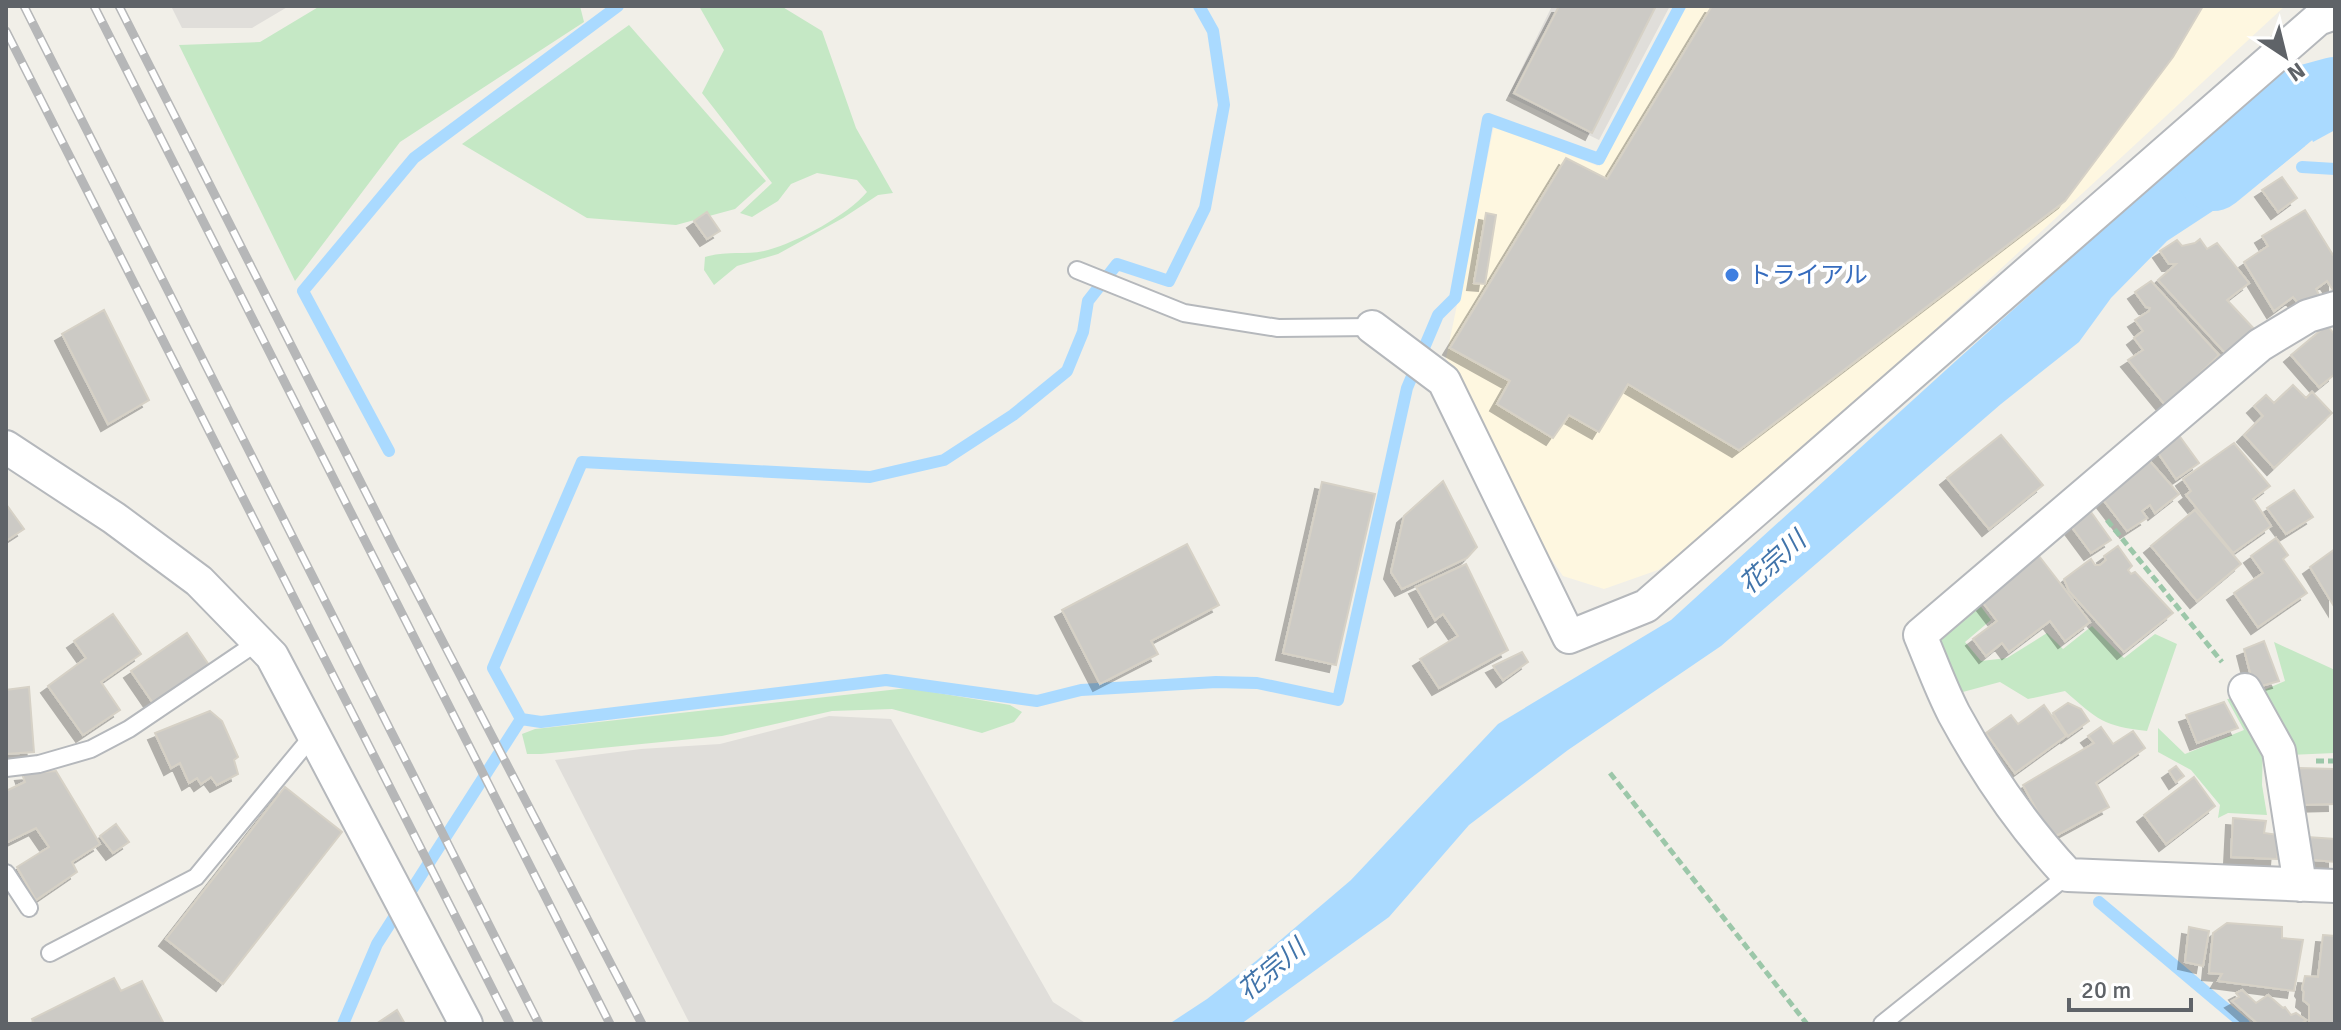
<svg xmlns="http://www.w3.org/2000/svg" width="2341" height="1030" font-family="Signika,'Noto Sans JP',sans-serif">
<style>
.commercial{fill:#fef7e0}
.industrial{fill:#e0deda}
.green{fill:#c5e8c5}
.water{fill:#aadaff}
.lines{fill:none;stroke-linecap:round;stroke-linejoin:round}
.stream{stroke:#aadaff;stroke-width:12}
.river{stroke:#aadaff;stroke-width:72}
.building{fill:#cccac5;stroke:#d6d1c6;stroke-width:2;filter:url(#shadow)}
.service-casing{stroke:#b5b8bc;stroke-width:20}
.minor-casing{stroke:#b5b8bc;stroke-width:36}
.path{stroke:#9cc7a9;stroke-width:5;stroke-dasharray:8 4;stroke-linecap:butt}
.service{stroke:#fff;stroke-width:16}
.minor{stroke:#fff;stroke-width:32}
.rail-casing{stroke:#b6b7b8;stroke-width:9}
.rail{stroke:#fff;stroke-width:6;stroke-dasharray:18;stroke-linecap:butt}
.shop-dot{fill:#3f7fe0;stroke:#fff;stroke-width:3}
.labels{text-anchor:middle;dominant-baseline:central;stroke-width:8;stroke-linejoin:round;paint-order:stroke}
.shop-label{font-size:24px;fill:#366cbe;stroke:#fff;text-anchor:start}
.water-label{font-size:26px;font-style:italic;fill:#4174aa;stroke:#fff}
</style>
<defs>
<filter id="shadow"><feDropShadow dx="-7" dy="7" stdDeviation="0" flood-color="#0004"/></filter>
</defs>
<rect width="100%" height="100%" fill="#f1efe8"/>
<path class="commercial" d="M1685,6h600l-543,502 -84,62 -54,19 -41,-13 -32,-46 -85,-172 48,-232 104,40z"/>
<path class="industrial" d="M171,6h118l-37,22h-70z
M1552,6h118l-71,134 -91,-44z
M829,716l62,3 162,283 34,22h-397l-135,-264 86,-11 79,-5z"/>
<path class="green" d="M320,6h260l4,16 -184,120 -105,139 -116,-236 81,-3z
M699,6h82l41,25 34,97 37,65 -15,2 -35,23 -65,36 -41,12 -23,19 -10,-15 1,-13c22,-7 42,-1 63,-7 29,-8 80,-35 99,-58l-10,-12 -40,-7 -26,11 -13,17 -26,16 -12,-4 32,-30 -70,-90 22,-43z
M629,25l137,156 -31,28 -59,16 -89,-7 -125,-74z
M1976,600l15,20 -26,22 16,19 26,-3 40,-25 16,16 29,-23 32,32 31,-24 22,10 -30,87c-44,-5 -49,-11 -82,-40l-37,8 -28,-17 -41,11 -29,-56z
M2274,642l61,28v83l-46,2 -32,-62 28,-12z
M908,688l102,17 12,7 -8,10 -32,11 -90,-24 -60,2 -110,25 -181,18h-14l-5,-20 13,-5z
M2236,698l27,45 -1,42 5,30 -39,-2 -10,5 2,-13 -29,-35 -33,-18v-24l27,26 59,-24 -17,-31z"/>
<path class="water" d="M2335,64v66l-22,12 -26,-61z
M2278,85l27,61 -28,23 -110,72 -56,57 -32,44 -78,62 -280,242 -153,104 -99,75 -80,92 -148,107h-72l38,-25 49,-38 95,-81 147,-156 173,-104 287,-261 296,-265z"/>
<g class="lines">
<path class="stream" d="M2302,167l33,2
M389,451l-86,-160 111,-133 204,-152
M521,719l20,3 345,-42 151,21 44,-11 135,-8 41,1 81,17 69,-312 31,-73 17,-17 33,-179 111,40 81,-153
M521,719l-28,-51 89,-206 288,15 74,-17 69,-45 54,-44 16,-39 5,-31 29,-37 52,17 36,-73 19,-103 -11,-74 -14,-25
M2099,902l145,122
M343,1024l34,-80 144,-225"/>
<path class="river" d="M2213,175l89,-73 33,-9"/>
</g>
<path class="building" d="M1559,6h97l-64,127 -78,-40z
M1712,6h491l-30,51 -108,144 -326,249 -111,-66 -29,48 -30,-17 -16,23 -56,-34 13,-23 -60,-33 116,-190 41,21z
M2282,177l15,21 -19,14 -16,-22z
M2305,210l28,45 2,-1v39l-8,-12 -11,8 3,6 -18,12 -8,-10 -19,14 -30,-49 24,-16 -6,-10z
M707,212l13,19 -13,8 -13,-18z
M1486,213l10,2 -11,69 -11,-1z
M2200,239l7,10 10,-6 32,40 -22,17 29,31 -29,24 -69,-75 18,-16h-7l-9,-13 17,-11 5,6 13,-3z
M2151,281l68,74 -53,51 -38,-46 15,-10 -9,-12 9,-7 -8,-11 14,-9 1,-3 -4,-1 -11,-15z
M104,310l45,90 -41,24 -46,-90z
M2327,325l8,10v39l-16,13 -28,-32z
M2293,385l13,13 6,-6 20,21 -58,55 -30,-33 19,-19 -9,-10 12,-11 8,8z
M2178,434l21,29 -23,16 -20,-29z
M2001,435l42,50 -54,44 -42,-51z
M2234,443l36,43 -17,13 18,27 -38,27 -47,-58 5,-4 -8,-12z
M2148,459l31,35 -24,19 -5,-8 -8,6 5,7 -20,13 -26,-34z
M1443,481l34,66 -10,11 -65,31 -11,-17 13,-56z
M1322,482l53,12 -39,171 -53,-12z
M2294,490l19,27 -27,17 -19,-26z
M6,504l18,25 -18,12z
M2195,510l46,54 -44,37 -46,-55z
M2091,512l20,28 -20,13 -20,-27z
M2276,538l12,17 -5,4 24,34 -49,34 -24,-34 29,-20 -12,-17z
M1187,544l32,61 -68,36 7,13 -58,30 -38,-74z
M2118,546l14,20 -4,4 3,4 4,-2 38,41 -49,39 -55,-61 -5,-12 27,-20 4,6h5l6,-5 -2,-4z
M2335,549v59l-25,-41z
M2039,556l51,66 -25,19 -15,-20 -41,31 -7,-9 -16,13 -13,-17 24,-18 -16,-21z
M1466,564l42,86 -69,38 -19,-29 38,-23 -15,-22 -8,6 -19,-33z
M113,614l28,40 -40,28 19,28 -37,25 -35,-49 38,-28 -12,-17z
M187,633l22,32 -56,38 -22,-32z
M2264,641l15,40 -25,7 -10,-39z
M1522,652l6,10 -25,18 -10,-14z
M29,687l5,65 -28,2v-64z
M2224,702l14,26 -41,15 -11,-28z
M2068,703l13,6 8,12 -21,15 -15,-23z
M2044,705l22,31 -51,37 -29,-40 25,-18 7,9z
M210,711l12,10 16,36 -4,3 4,14 -21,11 -6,-8 -10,7 -4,-6 -8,5 -9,-20 -9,5 -16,-35z
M2101,727l12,17 20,-13 12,17 -49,35 13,24 -57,31 -29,-53 71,-42 -6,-7z
M2176,766l8,10 -8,6 -7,-11z
M2299,768l35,1 1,35 -37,1z
M56,771l44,73 -28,18 5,10 -41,28 -19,-33 32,-20 -13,-19 -30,15v-52l19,-9 -3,-8z
M2194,777l21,29 -49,38 -22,-29z
M285,787l57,45 -119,152 -57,-45z
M2233,818l33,3 -2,12 15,2 -2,24 -46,-2z
M116,824l13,18 -16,11 -13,-17z
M2307,837l28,2v23l-31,-3z
M2227,923l55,4v11l21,2 -9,51 -76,-10 4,-7 -13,-1 4,-40z
M2189,927l20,4 -6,35 -18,-4z
M2323,935l12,1v88h-26v-19l-6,-5 1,-8 -2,-3 3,-13 13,1z
M114,978l7,13 21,-10 22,43h-130l-2,-5z
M2242,990l14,13 12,-8 15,13 2,-1 6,8 5,-2 10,7 -5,4h-43l-26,-23 7,-4 -3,-4z
M397,1010l8,14h-29z"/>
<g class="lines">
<defs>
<path id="service" d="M1077,270l107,43 94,15 94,-1
M6,768l33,-4 52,-15 38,-20 130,-88
M6,873l23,35
M50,953l146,-76 118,-143
M1882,1024l186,-149"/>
<path id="minor" d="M2335,308l-27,8 -48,29 -340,290c11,26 21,54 34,79 31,57 70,114 114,161l267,11
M1372,327l72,54 125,256 77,-31 672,-587 17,-6
M6,447l108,71 85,63 73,75 194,368
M2245,690l34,61 21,134"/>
</defs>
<use href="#service" class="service-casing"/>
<use href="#minor" class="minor-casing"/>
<path class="path" d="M2107,520l115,142
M2316,761h19
M1610,773l197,251"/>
<use href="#service" class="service"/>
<use href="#minor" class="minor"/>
<defs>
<path id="rail" d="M24,6l515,1018
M94,6l516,1018
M119,6l276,544 247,474
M6,31l504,993"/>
</defs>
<use href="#rail" class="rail-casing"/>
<use href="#rail" class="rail"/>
</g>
<circle class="shop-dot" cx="1732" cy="275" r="8"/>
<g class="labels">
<g class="shop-label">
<text x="1748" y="275">トライアル</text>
</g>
<g class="water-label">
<text transform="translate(1773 563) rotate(-42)">花宗川</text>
<text transform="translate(1272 970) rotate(-40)">花宗川</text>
</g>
</g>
<rect width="2341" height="1030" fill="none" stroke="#5f6368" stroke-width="16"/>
<g transform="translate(2285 56) rotate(145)" stroke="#ffffff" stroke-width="6" paint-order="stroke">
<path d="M0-6L14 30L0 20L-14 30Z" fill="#5f6368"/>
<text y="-12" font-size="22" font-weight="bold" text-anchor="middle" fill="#5f6368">N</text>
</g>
<path d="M2069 998v12h122v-12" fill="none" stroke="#5f6368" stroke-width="4"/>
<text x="2081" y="998" font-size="24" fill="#5f6368" stroke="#ffffff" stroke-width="6" paint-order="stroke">20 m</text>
</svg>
